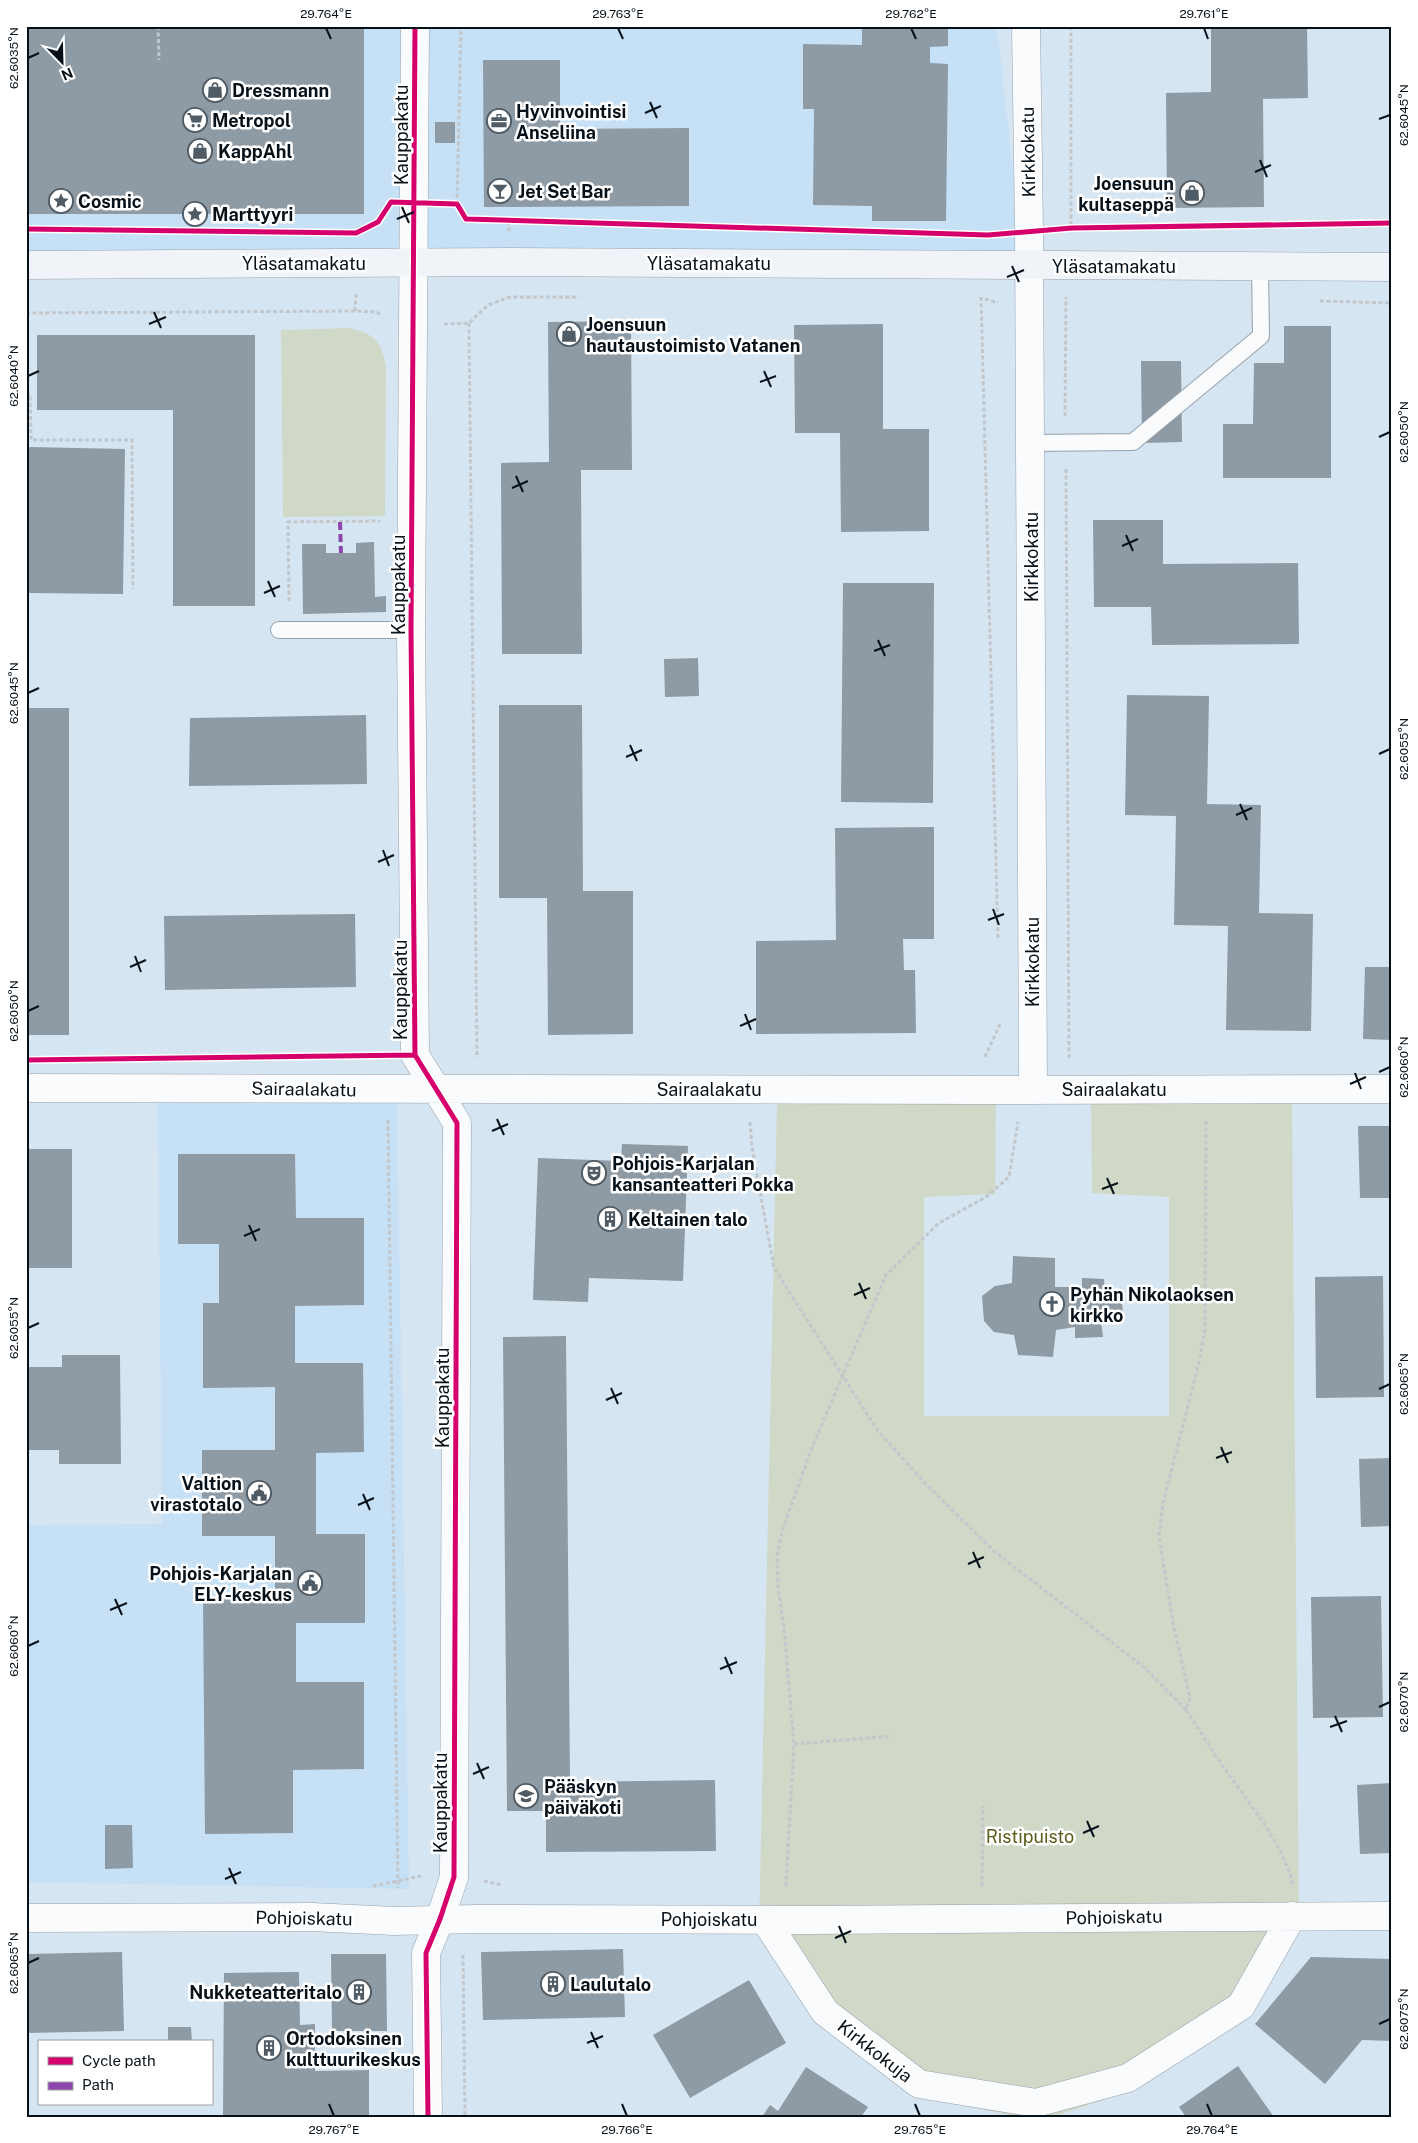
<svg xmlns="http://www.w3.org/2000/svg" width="1418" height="2143" font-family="'Public Sans',sans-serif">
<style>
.built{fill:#c6e0f6}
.green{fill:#d0d9c8}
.building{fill:#8e9aa4}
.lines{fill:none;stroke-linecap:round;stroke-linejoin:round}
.service-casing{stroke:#96a1ac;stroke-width:18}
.minor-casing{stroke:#96a1ac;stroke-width:29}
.secondary-casing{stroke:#96a1ac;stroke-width:29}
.path{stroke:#c2c7cb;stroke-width:3;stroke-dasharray:4 2.5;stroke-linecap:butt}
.service{stroke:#f9fbfd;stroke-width:16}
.minor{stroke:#f9fbfd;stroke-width:28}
.secondary{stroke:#f0f4f8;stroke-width:28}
.quiet{stroke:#8e44ad;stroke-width:4;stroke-dasharray:8 4;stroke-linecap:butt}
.cycleway-casing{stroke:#fff;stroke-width:8}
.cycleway{stroke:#d6006c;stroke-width:5}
.ticks{fill:none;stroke:#071119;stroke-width:2}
.labels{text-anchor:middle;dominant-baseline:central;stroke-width:5;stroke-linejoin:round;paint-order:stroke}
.poi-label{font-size:18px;font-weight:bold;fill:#071119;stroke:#fff;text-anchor:start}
.street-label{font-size:18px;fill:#071119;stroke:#fff}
.park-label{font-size:18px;fill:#5a5c1a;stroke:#fff}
.neatline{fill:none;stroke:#071119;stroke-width:2}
.ticks-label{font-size:12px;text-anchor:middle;fill:#071119}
</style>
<rect width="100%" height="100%" fill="#d6e5f2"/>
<path class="built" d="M26,26h971l25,228 -579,-3h-417z
M158,1094l239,2 12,793 -383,-7v-357l136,-1z"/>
<path class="green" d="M349,328c25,6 32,12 37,38l-1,150 -102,1 -2,-187z
M996,1099l-1,95 -71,3v219h245v-219l-77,-4 -1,-92h201l7,828 -51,84 -114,77 -82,27h-35l-98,-22 -160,-167 18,-827z"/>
<path class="building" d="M26,26h338v188h-338z
M862,26h86v20l-18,1v16l18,1 -2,157h-74v-15l-59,-1 1,-96h-11v-65l59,1z
M1211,26h96l1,72 -45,1 1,108 -97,1 -1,-115 45,-1z
M483,60h77v69l129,-1v78l-205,1z
M435,122h20v21h-20z
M631,321l1,149h-51l1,184h-80l-1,-191 48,-1 -1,-140z
M883,324v105h46v102l-88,1 -1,-99h-45l-1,-108z
M1284,326h47v152h-108v-54h30l1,-61h30z
M37,335h218v271h-82v-196h-136z
M1141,361h40l1,81 -40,1z
M29,447l96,2 -2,145 -96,-1z
M1093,520h70v44l135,-1 1,81 -147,1 -1,-38h-57z
M374,542l1,55 11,-1v16l-83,2 -1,-70h24v9h30v-10z
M843,583h91l-1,220 -92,-1z
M698,658l1,38 -34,1 -1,-38z
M1127,695l82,1 -2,108 54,1 -2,108 54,1 -2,117 -85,-1 2,-104 -54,-1 2,-109 -51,-1z
M499,705h83l1,186h50v143l-85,1 -1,-137h-48z
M26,708h43v327h-43z
M366,715l1,69 -178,2 1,-68z
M934,827v112h-31l1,31h11l1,63 -160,1v-93l80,-1 -1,-112z
M355,914l1,73 -191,3 -1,-74z
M1365,967h27v73l-29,-1z
M1358,1126h34v72h-32z
M622,1144l66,2 -5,135 -94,-3 -1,24 -55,-2 5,-142 83,3z
M26,1149h46v119h-46z
M178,1154h117l1,64h68v87l-69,1v57h68l1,89 -48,1v81h49v89h-69v59h68v87l-71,1v63l-88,1 -2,-236h72v-62h-73v-86h73v-63l-72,1v-85h16v-59h-41z
M1013,1256l42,2v29h27v-9l22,1 1,17 16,-2 2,19 -23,1 3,23 -28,1v-11l-19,3 -3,27 -35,-2 -4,-20 -20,-3 -10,-11 -2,-25 13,-10 17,-3z
M1383,1276l1,121 -68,1 -1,-121z
M566,1336l4,446 145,-2 1,71 -170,1v-41h-39l-4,-474z
M62,1355h58l1,109h-62v-14h-33v-83h36z
M1392,1458v68l-31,1 -2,-68z
M1381,1596l2,121 -70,1 -2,-121z
M1392,1783v70l-32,1 -3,-69z
M105,1825h27l1,43 -28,1z
M623,1949l2,68 -142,3 -2,-68z
M122,1952l2,79 -98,2v-79z
M331,1954h55l1,77h-55z
M1311,1957l81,2v82l-30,-1 -37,44 -70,-60z
M299,1972l1,53 15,-1v47l54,-1v47h-146l1,-144z
M749,1980l37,63 -96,55 -37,-63z
M168,2027h23l1,15h-24z
M1238,2066l36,51h-88l-7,-10z
M806,2067l62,40 -7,10h-99l8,-12 8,6z
M26,2072h2l1,45h-3z"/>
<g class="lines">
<defs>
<path id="service" d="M1030,443l103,-1 128,-106 -1,-70
M279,630h132"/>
<path id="minor" d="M415,26l-4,604 4,425 42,68 -3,754 -14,42 -14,34 2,164
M1026,26l3,205 4,858
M26,1088l958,2 408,-1
M26,1918l286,-1 83,4 81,-2 334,1 582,-4
M765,1920l60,92 94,72 117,19 92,-25 113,-72 51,-90"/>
<path id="secondary" d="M26,265l484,-3 882,5"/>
</defs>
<use href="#service" class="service-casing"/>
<use href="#minor" class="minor-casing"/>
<use href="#secondary" class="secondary-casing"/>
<path class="path" d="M158,26l1,34
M1071,26v207
M457,204l4,-178
M509,221v10
M981,297l17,643
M985,299l13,4
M1320,301l72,2
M355,311l1,-17
M26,313l329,-2 22,1 4,4
M469,323l8,735
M444,324l25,-1 19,-18 22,-8h69
M26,394h4l1,46h101l1,149
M1065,416l1,-119
M1066,469l3,589
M289,601l-1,-79 92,-1
M985,1057l15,-33
M388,1120l10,768
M1206,1121l-1,208 -6,34 -36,140 -4,33 14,87 17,75 -4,12c12,18 24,37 36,55 26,38 60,75 71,120
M750,1122l2,26 22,120 104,163 48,53 69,68 149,115 42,43
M794,1744l97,-8
M484,1881l18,4
M373,1886l48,-10
M786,1886l8,-142 -10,-116 -6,-41 -1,-31 6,-28 30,-83 73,-170 53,-52 47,-26 23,-20 9,-55
M982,1886l1,-80
M463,1955l2,162"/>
<use href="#service" class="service"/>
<use href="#minor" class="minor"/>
<use href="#secondary" class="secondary"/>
<path class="quiet" d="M340,522l1,31"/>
<defs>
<path id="cycleway" d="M415,26l-4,604 4,425 42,68 -3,754 -14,42 -14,34 2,164
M26,229l330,4 22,-11 13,-20 66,2 9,15 522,16 84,-7 320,-5
M26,1060l389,-5"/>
</defs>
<use href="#cycleway" class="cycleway-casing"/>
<use href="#cycleway" class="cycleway"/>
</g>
<path class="ticks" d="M326,28l5,11M618,28l5,11M911,28l5,11M1204,28l4,11M28,58l11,-5M650,102l7,16M645,113l16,-7M1379,119l11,-4M1260,160l7,17M1255,172l16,-7M402,207l7,16M397,219l17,-7M1012,266l7,16M1007,277l17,-7M154,312l7,16M149,324l17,-7M764,371l7,16M28,376l11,-5M760,382l16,-6M1379,437l11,-5M516,476l7,16M512,488l16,-7M1126,535l7,16M1122,546l16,-7M268,581l7,16M264,593l16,-7M878,640l7,16M874,651l16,-6M28,693l11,-5M630,745l7,16M1379,754l11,-5M626,757l16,-7M1240,804l7,16M1236,815l16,-7M383,850l6,16M378,862l16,-7M993,909l6,16M988,920l16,-6M135,956l6,16M130,967l16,-7M28,1011l11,-5M745,1014l6,16M740,1026l16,-7M1379,1072l11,-5M1355,1073l6,16M1350,1084l16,-7M497,1119l7,16M492,1131l16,-7M1107,1178l7,16M1102,1189l16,-6M249,1225l7,16M244,1236l16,-7M859,1283l7,16M854,1295l16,-7M28,1328l11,-5M611,1388l7,16M1379,1389l11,-5M606,1400l16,-7M1221,1447l7,16M1216,1458l16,-6M363,1494l7,16M358,1505l16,-7M973,1552l7,16M968,1564l16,-7M115,1599l7,16M110,1610l17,-7M28,1646l11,-5M725,1657l7,17M720,1669l17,-7M1379,1707l11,-5M1335,1716l7,16M1330,1727l17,-6M477,1763l7,16M473,1774l16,-7M1087,1821l7,16M1083,1833l16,-7M229,1868l7,16M225,1879l16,-7M839,1926l7,17M835,1938l16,-7M28,1963l11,-5M1379,2024l11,-5M591,2032l7,16M587,2043l16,-7M329,2104l5,12M622,2104l5,12M915,2104l5,12M1207,2104l5,12"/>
<defs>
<symbol id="shop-ring" viewBox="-11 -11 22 22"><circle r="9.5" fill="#fff" stroke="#4f5b65" stroke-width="1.5"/><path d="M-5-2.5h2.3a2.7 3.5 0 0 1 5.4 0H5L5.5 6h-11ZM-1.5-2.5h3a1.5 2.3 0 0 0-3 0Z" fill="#4f5b65"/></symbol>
<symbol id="supermarket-ring" viewBox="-11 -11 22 22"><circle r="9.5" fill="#fff" stroke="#4f5b65" stroke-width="1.5"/><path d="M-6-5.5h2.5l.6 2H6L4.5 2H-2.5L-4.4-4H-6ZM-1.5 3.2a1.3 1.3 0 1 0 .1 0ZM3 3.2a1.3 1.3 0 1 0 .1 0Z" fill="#4f5b65"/></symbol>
<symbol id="office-ring" viewBox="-11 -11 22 22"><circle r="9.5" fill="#fff" stroke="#4f5b65" stroke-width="1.5"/><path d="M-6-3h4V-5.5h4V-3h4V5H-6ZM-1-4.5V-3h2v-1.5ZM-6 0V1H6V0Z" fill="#4f5b65"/></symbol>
<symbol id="bar-ring" viewBox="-11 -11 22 22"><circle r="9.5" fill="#fff" stroke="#4f5b65" stroke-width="1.5"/><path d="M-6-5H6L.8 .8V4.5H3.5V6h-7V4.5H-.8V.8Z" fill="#4f5b65"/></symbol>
<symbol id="sight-ring" viewBox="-11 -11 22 22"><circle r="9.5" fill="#fff" stroke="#4f5b65" stroke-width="1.5"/><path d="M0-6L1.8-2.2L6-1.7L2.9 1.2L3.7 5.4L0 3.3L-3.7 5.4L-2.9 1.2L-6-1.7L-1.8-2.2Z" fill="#4f5b65"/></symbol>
<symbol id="theatre-ring" viewBox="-11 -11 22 22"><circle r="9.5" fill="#fff" stroke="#4f5b65" stroke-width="1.5"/><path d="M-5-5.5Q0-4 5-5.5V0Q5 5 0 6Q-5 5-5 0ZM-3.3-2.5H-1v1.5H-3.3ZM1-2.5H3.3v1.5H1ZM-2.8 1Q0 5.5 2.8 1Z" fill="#4f5b65"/></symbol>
<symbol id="building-ring" viewBox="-11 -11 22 22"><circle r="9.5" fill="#fff" stroke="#4f5b65" stroke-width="1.5"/><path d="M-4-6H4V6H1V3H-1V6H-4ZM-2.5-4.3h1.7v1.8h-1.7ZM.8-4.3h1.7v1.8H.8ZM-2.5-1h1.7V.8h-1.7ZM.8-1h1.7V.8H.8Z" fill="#4f5b65"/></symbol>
<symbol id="church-ring" viewBox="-11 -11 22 22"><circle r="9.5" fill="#fff" stroke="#4f5b65" stroke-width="1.5"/><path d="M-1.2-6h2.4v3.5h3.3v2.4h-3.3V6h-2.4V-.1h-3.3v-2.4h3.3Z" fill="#4f5b65"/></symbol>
<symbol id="civic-ring" viewBox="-11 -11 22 22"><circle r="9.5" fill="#fff" stroke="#4f5b65" stroke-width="1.5"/><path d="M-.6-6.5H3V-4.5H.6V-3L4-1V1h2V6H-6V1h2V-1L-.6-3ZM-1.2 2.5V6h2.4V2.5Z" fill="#4f5b65"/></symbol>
<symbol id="school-ring" viewBox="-11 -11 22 22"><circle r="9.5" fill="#fff" stroke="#4f5b65" stroke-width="1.5"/><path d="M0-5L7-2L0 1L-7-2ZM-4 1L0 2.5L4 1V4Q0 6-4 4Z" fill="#4f5b65"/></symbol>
</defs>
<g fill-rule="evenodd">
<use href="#shop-ring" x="201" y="76" width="28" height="28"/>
<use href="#supermarket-ring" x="181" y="106" width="28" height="28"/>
<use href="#office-ring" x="485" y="107" width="28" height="28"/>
<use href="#shop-ring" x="186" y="137" width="28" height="28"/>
<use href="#bar-ring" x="486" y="177" width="28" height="28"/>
<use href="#shop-ring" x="1178" y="179" width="28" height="28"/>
<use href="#sight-ring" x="47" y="187" width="28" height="28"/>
<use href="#sight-ring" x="181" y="200" width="28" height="28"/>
<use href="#shop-ring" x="555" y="320" width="28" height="28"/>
<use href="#theatre-ring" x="580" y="1159" width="28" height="28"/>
<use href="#building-ring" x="596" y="1205" width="28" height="28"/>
<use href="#church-ring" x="1038" y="1290" width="28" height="28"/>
<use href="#civic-ring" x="245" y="1479" width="28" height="28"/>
<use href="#civic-ring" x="296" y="1569" width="28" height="28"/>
<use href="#school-ring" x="512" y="1782" width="28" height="28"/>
<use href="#building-ring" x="539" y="1970" width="28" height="28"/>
<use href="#building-ring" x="345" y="1978" width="28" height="28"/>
<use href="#building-ring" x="255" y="2034" width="28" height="28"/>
</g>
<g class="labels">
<g class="poi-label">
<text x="232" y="90">Dressmann</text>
<text x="516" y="111">Hyvinvointisi<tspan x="516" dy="21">Anseliina</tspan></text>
<text x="212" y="120">Metropol</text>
<text x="218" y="151">KappAhl</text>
<text x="1174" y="183" text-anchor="end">Joensuun<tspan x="1174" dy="21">kultaseppä</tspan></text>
<text x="518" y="191">Jet Set Bar</text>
<text x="78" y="201">Cosmic</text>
<text x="212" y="214">Marttyyri</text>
<text x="586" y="324">Joensuun<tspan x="586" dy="21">hautaustoimisto Vatanen</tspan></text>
<text x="612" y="1163">Pohjois-Karjalan<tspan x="612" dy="21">kansanteatteri Pokka</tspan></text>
<text x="628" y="1219">Keltainen talo</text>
<text x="1070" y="1294">Pyhän Nikolaoksen<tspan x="1070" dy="21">kirkko</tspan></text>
<text x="242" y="1483" text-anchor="end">Valtion<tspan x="242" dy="21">virastotalo</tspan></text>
<text x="292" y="1573" text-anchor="end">Pohjois-Karjalan<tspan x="292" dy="21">ELY-keskus</tspan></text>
<text x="544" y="1786">Pääskyn<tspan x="544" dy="21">päiväkoti</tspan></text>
<text x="570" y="1984">Laulutalo</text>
<text x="342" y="1992" text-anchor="end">Nukketeatteritalo</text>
<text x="286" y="2038">Ortodoksinen<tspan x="286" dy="21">kulttuurikeskus</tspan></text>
</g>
<g class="street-label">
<text transform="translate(401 135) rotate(-90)">Kauppakatu</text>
<text transform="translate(1028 152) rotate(-91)">Kirkkokatu</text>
<text x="304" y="263">Yläsatamakatu</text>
<text x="709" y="263">Yläsatamakatu</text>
<text x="1114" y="266">Yläsatamakatu</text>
<text transform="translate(1031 557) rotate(-90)">Kirkkokatu</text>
<text transform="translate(398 585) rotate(-90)">Kauppakatu</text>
<text transform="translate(1032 962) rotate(-90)">Kirkkokatu</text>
<text transform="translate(400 990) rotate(-90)">Kauppakatu</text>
<text transform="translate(304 1089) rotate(1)">Sairaalakatu</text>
<text x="709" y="1089">Sairaalakatu</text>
<text x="1114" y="1089">Sairaalakatu</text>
<text transform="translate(442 1398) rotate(-90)">Kauppakatu</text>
<text transform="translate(440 1803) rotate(-90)">Kauppakatu</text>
<text transform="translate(1114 1917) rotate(-1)">Pohjoiskatu</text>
<text transform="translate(304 1918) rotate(1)">Pohjoiskatu</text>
<text x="709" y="1919">Pohjoiskatu</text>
<text transform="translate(875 2051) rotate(38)">Kirkkokuja</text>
</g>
<g class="park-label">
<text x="1030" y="1836">Ristipuisto</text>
</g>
</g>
<rect width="1418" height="2143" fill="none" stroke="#ffffff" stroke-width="55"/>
<rect x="38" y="2040" width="175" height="65" fill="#ffffff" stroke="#9ca0a3"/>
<rect x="48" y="2057" width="25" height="8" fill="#d6006c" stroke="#9ca0a3"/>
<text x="82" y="2066" font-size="15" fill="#071119">Cycle path</text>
<rect x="48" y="2082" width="25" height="8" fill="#8e44ad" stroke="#9ca0a3"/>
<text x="82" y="2090" font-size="15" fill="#071119">Path</text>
<g transform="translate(62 62) rotate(157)" stroke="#ffffff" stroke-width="4" paint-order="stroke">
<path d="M0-4L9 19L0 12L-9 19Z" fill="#071119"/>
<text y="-8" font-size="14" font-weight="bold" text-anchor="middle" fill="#071119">N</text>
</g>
<rect x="28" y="28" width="1362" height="2088" class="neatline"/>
<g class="ticks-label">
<text x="326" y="18">29.764°E</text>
<text x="618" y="18">29.763°E</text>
<text x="911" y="18">29.762°E</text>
<text x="1204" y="18">29.761°E</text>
<text transform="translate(14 58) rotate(-90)" y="4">62.6035°N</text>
<text transform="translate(1404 115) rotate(-90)" y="4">62.6045°N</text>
<text transform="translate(14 376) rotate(-90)" y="4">62.6040°N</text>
<text transform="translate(1404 432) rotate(-90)" y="4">62.6050°N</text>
<text transform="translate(14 693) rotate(-90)" y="4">62.6045°N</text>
<text transform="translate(1404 749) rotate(-90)" y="4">62.6055°N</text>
<text transform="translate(14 1011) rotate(-90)" y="4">62.6050°N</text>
<text transform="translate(1404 1067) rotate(-90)" y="4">62.6060°N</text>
<text transform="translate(14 1328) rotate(-90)" y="4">62.6055°N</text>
<text transform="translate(1404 1384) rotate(-90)" y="4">62.6065°N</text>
<text transform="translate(14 1646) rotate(-90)" y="4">62.6060°N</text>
<text transform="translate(1404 1702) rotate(-90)" y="4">62.6070°N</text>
<text transform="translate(14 1963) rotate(-90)" y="4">62.6065°N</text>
<text transform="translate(1404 2019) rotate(-90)" y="4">62.6075°N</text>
<text x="334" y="2134">29.767°E</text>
<text x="627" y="2134">29.766°E</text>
<text x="920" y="2134">29.765°E</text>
<text x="1212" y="2134">29.764°E</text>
</g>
</svg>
